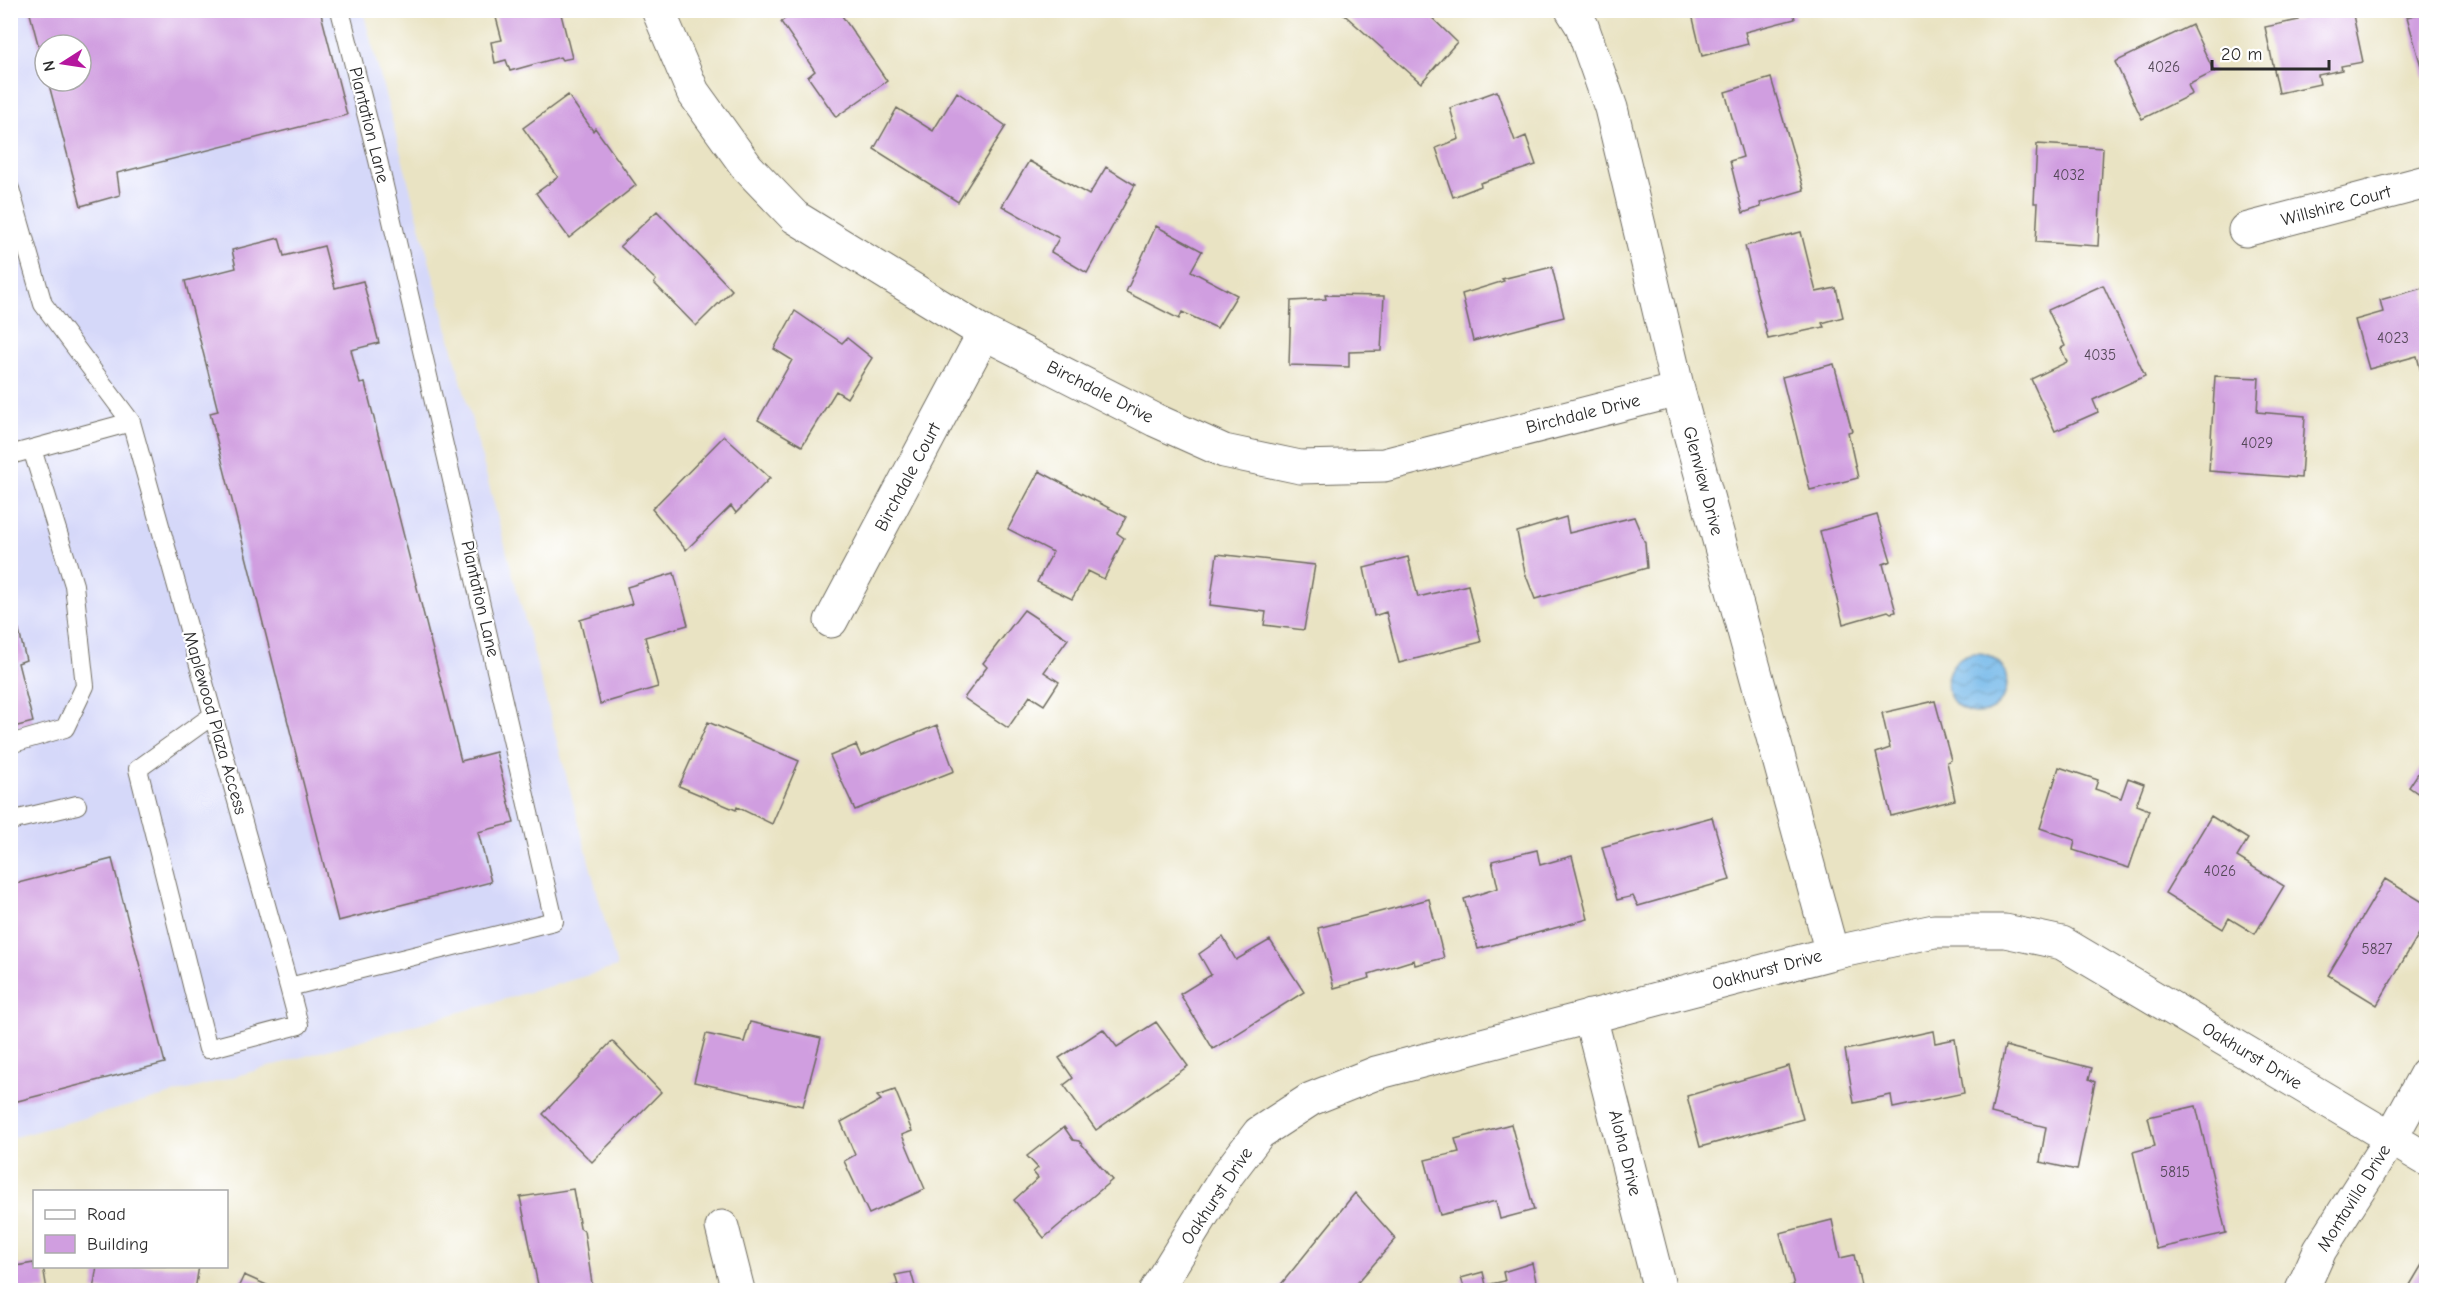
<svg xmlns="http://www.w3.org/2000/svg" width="2437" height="1301" font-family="'Comic Neue',sans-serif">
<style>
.built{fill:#d5d8f9;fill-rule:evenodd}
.water{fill:url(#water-waves);stroke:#4f728a;stroke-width:1.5}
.building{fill:#d09ee0}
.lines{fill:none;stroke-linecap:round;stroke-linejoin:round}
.lane-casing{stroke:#6e6b60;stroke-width:20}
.street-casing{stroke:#6e6b60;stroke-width:35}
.lane{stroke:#fff;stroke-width:18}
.street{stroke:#fff;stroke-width:33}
.labels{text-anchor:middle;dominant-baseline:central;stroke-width:4.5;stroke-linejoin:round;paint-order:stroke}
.number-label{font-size:15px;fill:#544858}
.street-label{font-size:18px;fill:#2b2b2b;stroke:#fff}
</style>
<defs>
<pattern id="water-waves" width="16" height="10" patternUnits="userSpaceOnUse" patternTransform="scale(1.5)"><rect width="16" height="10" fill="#73b8e9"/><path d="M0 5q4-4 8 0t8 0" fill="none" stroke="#5f96bd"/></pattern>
</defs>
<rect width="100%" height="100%" fill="#fff"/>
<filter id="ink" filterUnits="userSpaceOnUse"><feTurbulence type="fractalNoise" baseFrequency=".0167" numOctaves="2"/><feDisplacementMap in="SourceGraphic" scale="12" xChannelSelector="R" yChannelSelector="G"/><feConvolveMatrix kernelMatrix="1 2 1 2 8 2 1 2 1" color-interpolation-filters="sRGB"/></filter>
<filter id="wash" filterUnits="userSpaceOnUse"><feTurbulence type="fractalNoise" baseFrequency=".008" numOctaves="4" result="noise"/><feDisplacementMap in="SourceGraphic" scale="24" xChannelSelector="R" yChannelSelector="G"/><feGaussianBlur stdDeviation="1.35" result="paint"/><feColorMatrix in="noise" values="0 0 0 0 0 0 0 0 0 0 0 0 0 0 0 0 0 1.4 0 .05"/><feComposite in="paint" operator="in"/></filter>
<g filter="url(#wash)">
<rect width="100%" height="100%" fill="#e9e3c3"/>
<path class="built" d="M11,11h352l254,956 -426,122 -180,49zM45,45h36v36h-36z"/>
<path class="water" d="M1947 683a30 30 0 1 1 60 0a30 30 0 1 1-60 0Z"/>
<g id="blocks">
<path class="building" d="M29,10h291l27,105 -230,58 3,22 -39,11 -33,-125h33v-36h-36l-1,22z
M494,10h66l12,48 -10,2 -2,-3 -50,14 -4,-11 -11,3 -4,-21 11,-2z
M796,10h42l49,71 -51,36 -28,-40 7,-6 -34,-49z
M1339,10h85l33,32 -36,41z
M1691,10h102l2,9 -50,13 3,12 -46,12z
M2318,10h34l11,52 -22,4 1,4 -24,5 2,9 -41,9 -14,-66 34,-7 -1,-5z
M2426,12v68h-1l-18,-63z
M2192,25l22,47 -26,13 4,9 -50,25 -27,-57z
M1771,78l33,112 -44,13 1,4 -18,6 -13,-52 13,-4 -18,-65z
M1497,91l18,50 11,-5 10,29 -56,18 1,3 -28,11 -17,-49 23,-9 -9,-31z
M957,92l49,34 -48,76 -84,-53 23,-41 36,23z
M568,95l25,36 2,-3 41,57 -67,53 -33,-45 22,-16 -35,-49z
M2037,144l66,4 -5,98 -62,-4 2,-39h-4z
M1029,161l60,34 17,-28 29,18 -48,88 -36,-21 8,-14 -57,-32z
M657,211l75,79 -36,36 -42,-43 2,-3 -36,-34z
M1156,226l46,25 -11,20 46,24 -20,33 -35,-16 -3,7 -53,-27z
M1801,232l15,60 20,-4 7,29 -21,6 2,4 -56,12 -23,-93z
M279,238l5,18 40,-10 11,42 28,-7 16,62 -28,7 9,34 5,-1 96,378 35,-9 18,71 -36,9 13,50 -153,39 -128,-508 8,-2 -33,-130 51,-13 -4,-18z
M1552,267l12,50 -91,24 -11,-47 42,-13 -2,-2z
M2103,285l42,91 -52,24 5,12 -43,19 -24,-52 36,-17 -6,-14 4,-2 -17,-36z
M2426,287v83l-5,2 -4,-16 -48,13 -14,-49 28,-8 -3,-12z
M1325,295l59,1 -3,55 -32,1v15l-60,-2 2,-64 35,-2z
M795,311l47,32 5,-5 25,20 -25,40 -11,-7 -34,55 -44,-26 34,-60 -18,-11z
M1834,364l18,67 -4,1 10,46 -48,12 -28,-113z
M2215,376l44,2 -2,34 48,4 -4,62 -92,-7z
M724,436l46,42 -34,35 -5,-7 -45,44 -34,-41z
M1039,471l87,46 -9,16 7,5 -20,41 -16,-8 -16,28 -35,-17 16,-30 -45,-23z
M1877,515l14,46 -8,3 13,48 -5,1 -3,-2 -45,13 -23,-93z
M1566,517l3,16 65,-16 11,26 2,25 -112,31 -10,-26 -8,-41z
M1217,554l98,11 -11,65 -40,-5 2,-13 -56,-7z
M1408,557l10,40 50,-12 13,57 -82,21 -13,-51 -12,4 -10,-48z
M674,573l14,52 -43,12 13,50 -58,17 -20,-84 52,-16 -5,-17z
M1024,610l44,29 -24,33 15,10 -15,23 -14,-9 -22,32 -44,-30 23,-31 -4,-4z
M18,627l8,33 -8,3 15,59 -23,6v-99z
M1935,701l16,59 -4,2 8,38 -64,16 -15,-63 14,-5 -8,-35z
M708,722l91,39 -27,63 -35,-17 -1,3 -57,-24z
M937,725l17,46 -99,39 -25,-54 26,-11 5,11z
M2426,761v38l-17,-12z
M2059,767l39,13 -3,9 26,9 7,-20 16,6 -8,21 13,5 -20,58 -56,-18 2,-10 -35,-12z
M2211,816l37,23 -11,18 47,29 -29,48 -26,-16 -6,11 -58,-36z
M1712,817l18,63 -92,26 -5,-10 -16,4 -15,-53z
M1537,850l3,15 32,-9 16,63 -110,30 -14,-50 34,-11 -6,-27z
M112,859l53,204 -155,40v-218z
M2385,879l41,25v18l-49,83 -49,-30z
M1429,899l15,59 -29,7 -1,-5 -45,14 1,4 -36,10 -16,-60z
M1223,937l13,23 34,-20 34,52 -91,57 -33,-55 31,-19 -12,-21z
M750,1022l71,16 -18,68 -109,-24 12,-48 38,8z
M1156,1022l32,44 -92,64 -32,-45 9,-7 -14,-20 44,-29 14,18z
M1933,1031l2,12 20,-4 9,54 -71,15 -2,-13 -37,8 -9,-53z
M612,1041l49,51 -69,70 -49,-48z
M2005,1046l87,22 -3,11 6,3 -18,88 -37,-8 6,-35 -55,-14z
M1789,1066l14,53 -103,28 -13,-51z
M895,1090l17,41 -10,4 23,54 -56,25 -25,-53 11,-6 -14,-33 40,-22 -4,-4z
M2196,1106l30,127 -70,16 -23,-97 22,-6 -7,-29z
M1511,1124l23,86 -34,9 -4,-18 -56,14 -15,-55 34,-8 -4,-13z
M1064,1127l9,13 6,1 33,39 -68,58 -30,-38 24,-22 -5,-6 5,-4 -11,-12z
M573,1189l7,39 4,3 9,59h-54l-19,-93z
M1355,1193l41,46 -45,51h-71l-2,-2z
M1832,1220l8,38 14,-3 7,30 -14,3 1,2h-71l17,-5 -14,-52z
M2426,1258v32h-19z
M34,1263v3h9l4,24h-37v-23z
M1532,1263l6,27h-73l-4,-12 22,-6 3,13 19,-4 -2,-9z
M97,1266h102l-4,24h-102z
M911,1272l5,18h-34l16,-5 -3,-10z
M244,1275l34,15h-41z"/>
</g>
</g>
<g filter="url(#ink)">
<use href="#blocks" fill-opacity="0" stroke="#6e6b60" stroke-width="1.5"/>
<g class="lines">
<defs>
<path id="lane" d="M10,189l33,115 88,118 158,565 10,38 -91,24 -70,-280 75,-54
M10,455l121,-33
M10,744l55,-16 20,-42 -11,-101 -42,-136
M10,821l67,-16
M289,987l265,-66 -176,-761 -38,-150"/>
<path id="street" d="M658,10l35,82 54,75 48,50 189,116 171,87 69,31 76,16 84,-2 294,-75
M1572,10l10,16 29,82 67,282 154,563
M2245,230l181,-48
M831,621l153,-288
M1590,1016l70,274
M722,1227l16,63
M1156,1290l71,-115 32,-42 52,-34 65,-26 456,-120 102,-22h71l57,12 364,216
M2302,1290l18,-40 71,-112 35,-64"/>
</defs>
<use href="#lane" class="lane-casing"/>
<use href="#street" class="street-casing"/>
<use href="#lane" class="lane"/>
<use href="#street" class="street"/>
</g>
</g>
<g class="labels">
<g class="number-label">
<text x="2164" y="67">4026</text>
<text x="2069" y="175">4032</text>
<text x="2393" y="338">4023</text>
<text x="2100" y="355">4035</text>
<text x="2257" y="443">4029</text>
<text x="2220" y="871">4026</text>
<text x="2377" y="949">5827</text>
<text x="2175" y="1172">5815</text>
</g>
<g class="street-label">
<text transform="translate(369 125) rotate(76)">Plantation Lane</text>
<text transform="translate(2336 206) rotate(-15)">Willshire Court</text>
<text transform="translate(1100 392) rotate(27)">Birchdale Drive</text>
<text transform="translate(1583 414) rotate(-14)">Birchdale Drive</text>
<text transform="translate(908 477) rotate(-62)">Birchdale Court</text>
<text transform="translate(1703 481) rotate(75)">Glenview Drive</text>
<text transform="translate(480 599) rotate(77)">Plantation Lane</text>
<text transform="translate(215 723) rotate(74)">Maplewood Plaza Access</text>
<text transform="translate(1767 970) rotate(-15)">Oakhurst Drive</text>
<text transform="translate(2252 1056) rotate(31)">Oakhurst Drive</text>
<text transform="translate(1625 1153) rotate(76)">Aloha Drive</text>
<text transform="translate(1217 1196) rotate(-56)">Oakhurst Drive</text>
<text transform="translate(2354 1198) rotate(-58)">Montavilla Drive</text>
</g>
</g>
<rect width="2437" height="1301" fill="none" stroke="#fff" stroke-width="36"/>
<rect x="33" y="1190" width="195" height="78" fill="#ffffff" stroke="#aaaaaa" stroke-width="1.5"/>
<rect x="45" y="1210" width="30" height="9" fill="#ffffff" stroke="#aaaaaa" stroke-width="1.5"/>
<text x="87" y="1220" font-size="18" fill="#2b2b2b">Road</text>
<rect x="45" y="1235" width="30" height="18" fill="#d09ee0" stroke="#aaaaaa" stroke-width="1.5"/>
<text x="87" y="1250" font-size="18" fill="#2b2b2b">Building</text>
<g transform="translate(63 63) rotate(258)"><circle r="28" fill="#ffffff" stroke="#aaaaaa" stroke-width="1.5"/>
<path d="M0-4.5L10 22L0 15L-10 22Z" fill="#b5179e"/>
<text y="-9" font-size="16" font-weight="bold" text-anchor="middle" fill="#2b2b2b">N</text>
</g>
<path d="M2212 60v9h117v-9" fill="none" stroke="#2b2b2b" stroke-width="3"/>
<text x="2221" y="60" font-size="18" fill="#2b2b2b" stroke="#ffffff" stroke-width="4.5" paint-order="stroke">20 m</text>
</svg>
